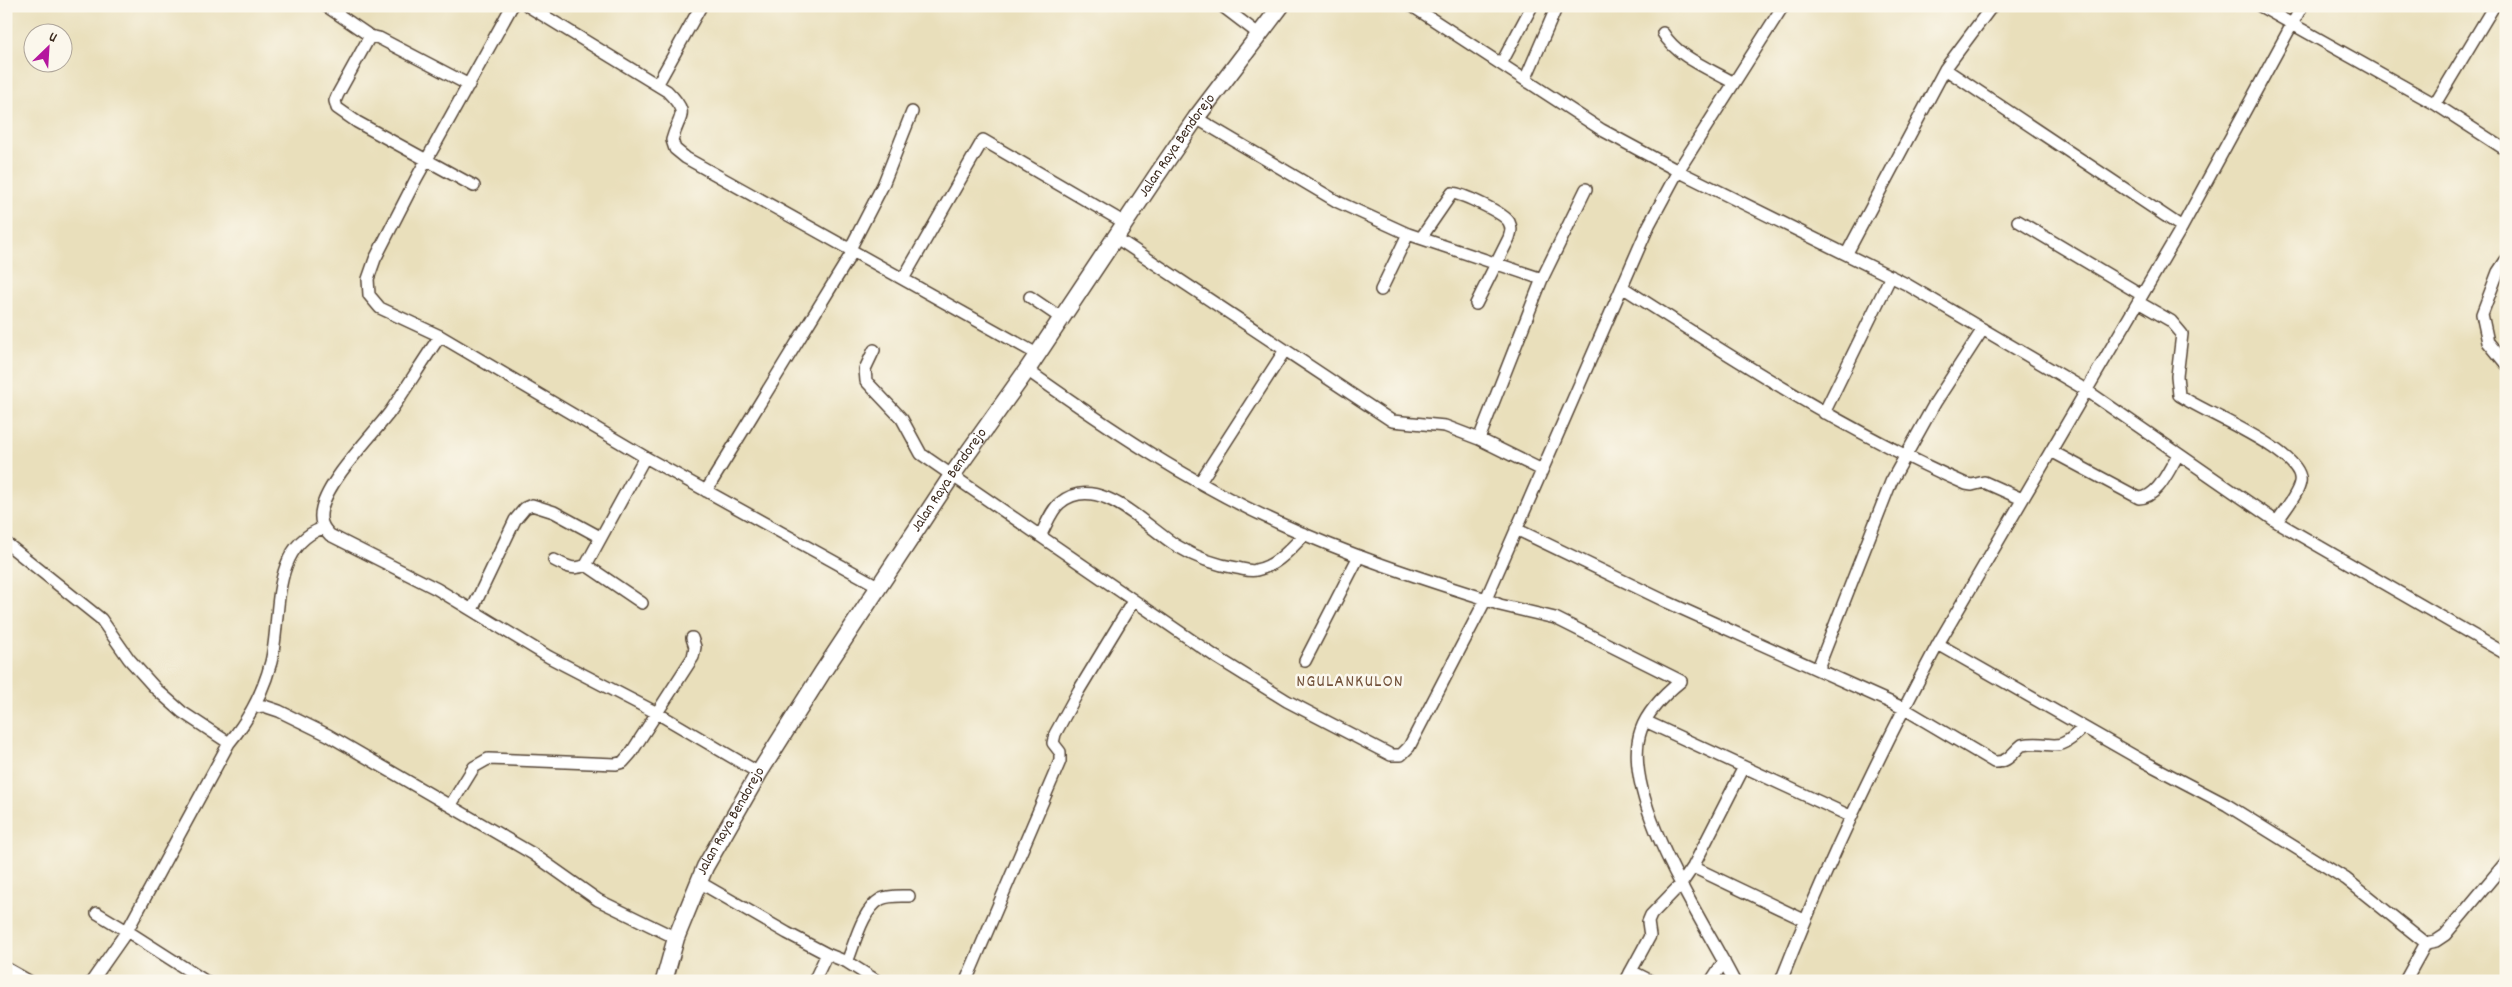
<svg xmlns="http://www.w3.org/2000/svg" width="2512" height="987" font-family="Dekko,sans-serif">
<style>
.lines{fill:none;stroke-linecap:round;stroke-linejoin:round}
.minor-casing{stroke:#554536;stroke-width:14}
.secondary-casing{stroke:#554536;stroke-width:19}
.minor{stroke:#fff;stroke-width:11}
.secondary{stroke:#fff;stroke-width:16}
.labels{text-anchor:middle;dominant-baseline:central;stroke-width:5;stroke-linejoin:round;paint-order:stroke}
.street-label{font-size:15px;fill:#3b2a1e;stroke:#fbf7ec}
.quarter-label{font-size:18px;letter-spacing:1px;fill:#715038;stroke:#fbf7ec}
</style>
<rect width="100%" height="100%" fill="#fbf7ec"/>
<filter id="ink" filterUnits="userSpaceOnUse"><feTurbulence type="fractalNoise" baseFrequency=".02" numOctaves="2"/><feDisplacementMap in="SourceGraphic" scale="10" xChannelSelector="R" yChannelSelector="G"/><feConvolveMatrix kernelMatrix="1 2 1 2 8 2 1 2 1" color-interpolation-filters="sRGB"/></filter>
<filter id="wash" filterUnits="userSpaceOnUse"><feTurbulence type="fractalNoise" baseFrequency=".0096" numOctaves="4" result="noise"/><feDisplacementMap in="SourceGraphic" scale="20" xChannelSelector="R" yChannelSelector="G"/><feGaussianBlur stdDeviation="1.12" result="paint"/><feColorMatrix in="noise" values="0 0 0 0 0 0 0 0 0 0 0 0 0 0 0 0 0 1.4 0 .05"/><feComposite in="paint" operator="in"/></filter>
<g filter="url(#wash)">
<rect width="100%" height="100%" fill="#e9dfbb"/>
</g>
<g filter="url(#ink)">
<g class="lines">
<defs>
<path id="minor" d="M326,6l44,30 9,2 90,47
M512,6l-96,173 -41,80 -7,20 1,16 11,13 60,28 205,121 233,129
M528,6l139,85c24,24 12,23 5,49l3,9 11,9 351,196
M1222,6l38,29
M1412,6l190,124 76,41 228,113 180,106 191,132 229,132
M2260,6l175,98 71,46
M1663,33c14,24 47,36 71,50
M370,36l-32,58 -3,7 2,7 20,14 117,64
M1501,64l31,-58
M1945,69l237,158
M1525,80l32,-74
M657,85l44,-79
M2435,104l59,-98
M1196,118l142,84 70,32 134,45 44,-90
M2018,221l124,74
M1115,237l277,184 53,5 34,13 63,31
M1421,238l31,-45c11,1 52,20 57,29 3,6 2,10 0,16l-33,66
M850,249l33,-64 29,-73
M1847,253l98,-184 47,-63
M2506,260l-8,12 -16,42 6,28 18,22
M903,279l80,-139 142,83
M1622,287c112,72 222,143 344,197l6,1 12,-3 38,17
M1381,290l27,-56
M1030,297l31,21
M2138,302l33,19 11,13 -5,42 2,19c21,16 127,57 121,87 -2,13 -16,28 -23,40
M440,336c-17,25 -33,51 -50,76 -19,25 -61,67 -68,96 -3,12 0,19 8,27l107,54 112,68 108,56 102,60
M874,350l-9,19 1,12 36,38 19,35 295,203 71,44 104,54h10l8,-8 77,-148 14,6 55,13 126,63c-16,13 -33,29 -40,49 -23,65 64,193 93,251
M1027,370c80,57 163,113 252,153 67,31 137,54 207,76l163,-374 29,-54 105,-165
M1824,413l67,-137
M1479,439l63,-160
M2051,451l88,47c19,0 30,-29 39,-43
M1200,482l85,-132
M706,491l147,-240
M1516,529l151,73 236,106 91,54c14,1 18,-9 28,-17 33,-6 32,12 61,-17
M1040,536c6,-10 11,-26 20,-33 38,-32 87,25 117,43 18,11 39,19 60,22 6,1 14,4 19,2 21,-4 35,-22 49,-36
M6,543l95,76 28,40 27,30 26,23 47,31
M554,560c12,6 19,11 32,5l59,-108
M586,565l56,38
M472,610l43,-90 10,-12 7,-3 22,7 46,25
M1938,644l205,117 84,44 119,74 80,64
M1305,661l54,-105
M1820,670v-7l71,-181 44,-79 48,-74
M254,707l10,-1 15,5 49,24 205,119 65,46 78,38
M1645,721l205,95
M450,806l24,-39 14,-8 128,5 7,-2 8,-9 62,-96 2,-10 -3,-9
M1693,867l111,53
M699,882l88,51 40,21 20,8 30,19
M847,962c8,-19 15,-52 34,-63 8,-4 19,-3 28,-3
M6,968l23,13
M1631,971l19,-35 -2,-14 3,-7 31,-32 11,-16 51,-100
M92,981l35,-50 -30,-18
M205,981l-78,-50 102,-188c20,-24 34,-50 42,-81 11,-45 -2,-115 52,-134
M814,981l13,-27
M966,981l94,-220v-9l-7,-9 2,-9 24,-44 54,-89
M1626,981l5,-10 20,10
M1711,981l13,-20
M1781,981c45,-116 98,-227 157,-337l244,-417 120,-221
M2405,981l21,-38 10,-2 9,-6 61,-73"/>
<g id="secondary">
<path id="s1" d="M664,981l12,-43 29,-71 54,-94 63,-100 131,-199 74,-104 130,-195 39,-57 85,-112"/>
</g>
</defs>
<use href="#minor" class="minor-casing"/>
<use href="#secondary" class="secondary-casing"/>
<use href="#minor" class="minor"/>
<use href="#secondary" class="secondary"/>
</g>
</g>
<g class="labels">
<g class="street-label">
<text stroke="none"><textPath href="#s1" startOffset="984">Jalan Raya Bendorejo</textPath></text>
<text stroke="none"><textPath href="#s1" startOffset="579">Jalan Raya Bendorejo</textPath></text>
<text stroke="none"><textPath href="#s1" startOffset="174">Jalan Raya Bendorejo</textPath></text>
</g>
<g class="quarter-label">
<text x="1350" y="682">NGULANKULON</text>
</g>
</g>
<rect width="2512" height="987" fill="none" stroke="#fbf7ec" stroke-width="25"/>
<g transform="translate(48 48) rotate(25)"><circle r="24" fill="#fbf7ec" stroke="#aea59a"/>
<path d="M0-4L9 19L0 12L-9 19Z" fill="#b5179e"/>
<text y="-8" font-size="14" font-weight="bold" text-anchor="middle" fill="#3b2a1e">U</text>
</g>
</svg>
